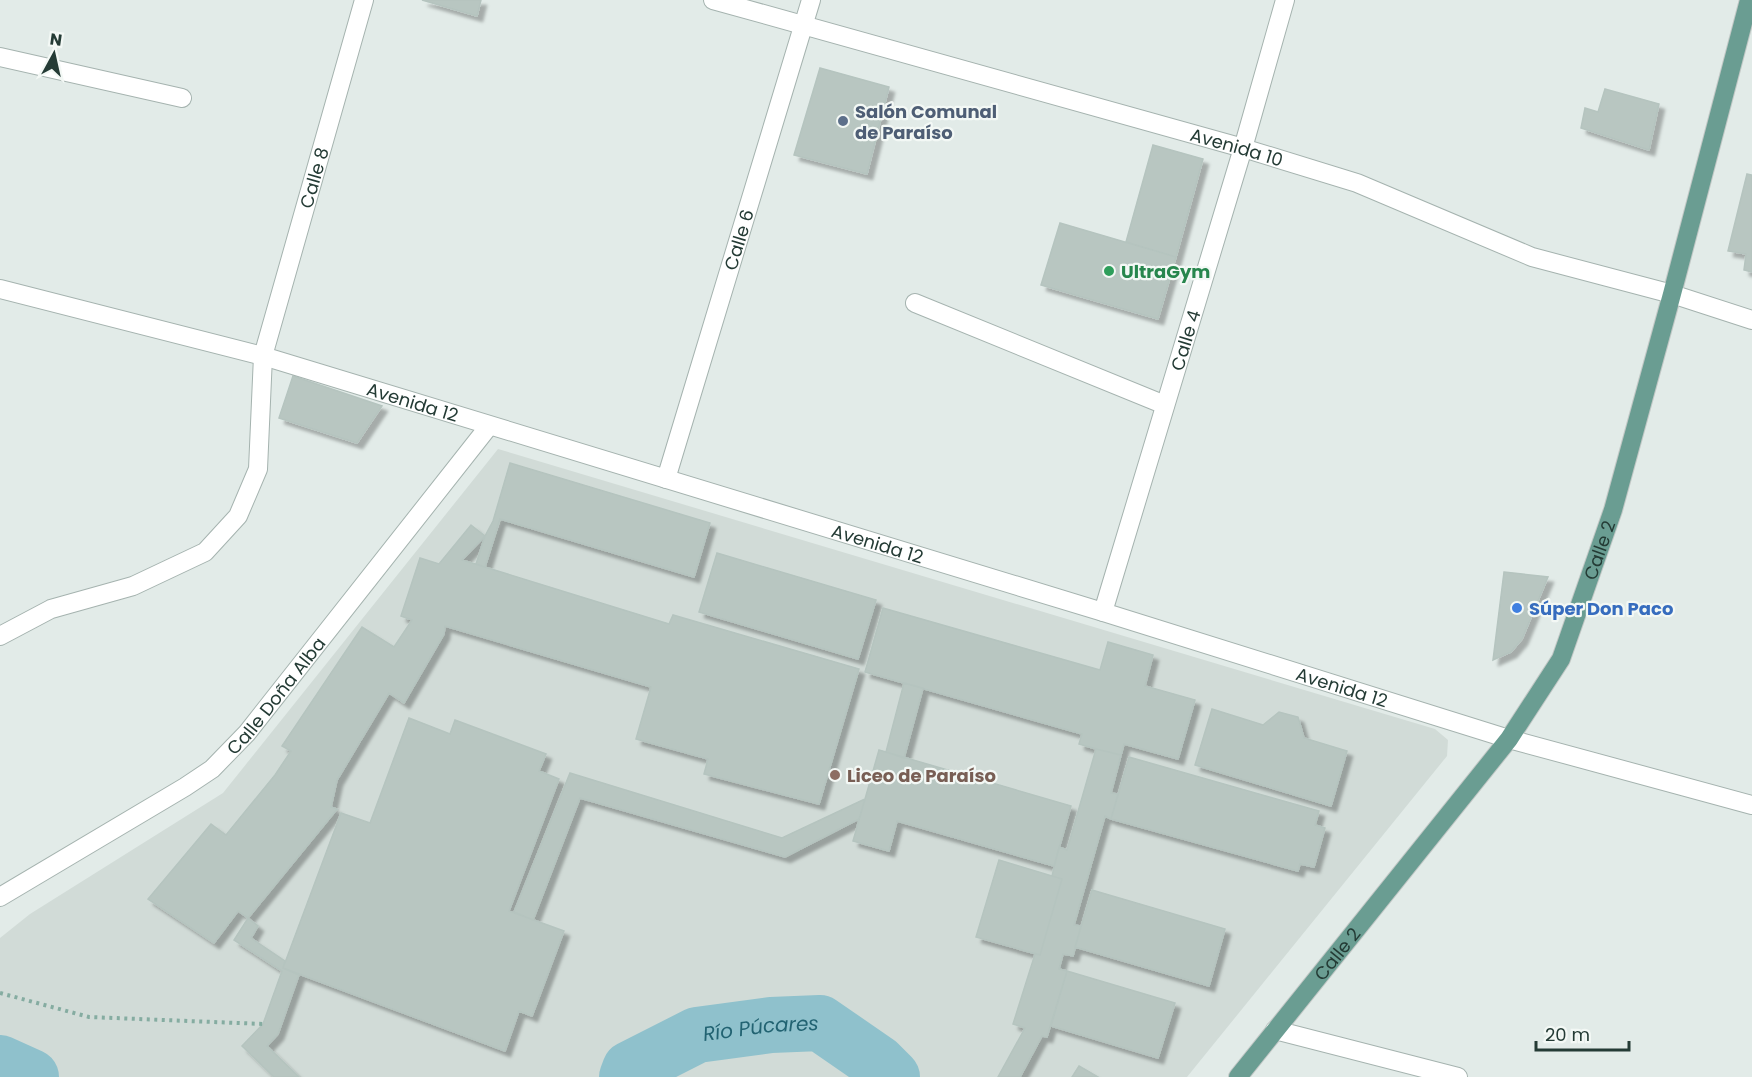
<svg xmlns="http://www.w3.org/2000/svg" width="1752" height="1077" font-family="Poppins,sans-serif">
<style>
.built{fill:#d1dbd7}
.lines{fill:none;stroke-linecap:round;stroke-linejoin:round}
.river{stroke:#8fc1cc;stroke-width:56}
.building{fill:#b8c6c1;stroke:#b5c4bf;stroke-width:1.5;filter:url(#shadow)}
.minor-casing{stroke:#a5b3af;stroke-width:20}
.major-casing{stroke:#c2c8c6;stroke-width:20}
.path{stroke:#85aca1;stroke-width:4;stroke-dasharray:3 4.5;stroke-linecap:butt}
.minor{stroke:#fff;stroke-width:18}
.major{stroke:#6a9d92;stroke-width:18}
.service-dot{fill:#5c6f8a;stroke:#f3f8f5;stroke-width:2}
.leisure-dot{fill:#2e9e5b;stroke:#f3f8f5;stroke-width:2}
.shop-dot{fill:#3f7fe0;stroke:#f3f8f5;stroke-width:2}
.education-dot{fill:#8d6e63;stroke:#f3f8f5;stroke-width:2}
.labels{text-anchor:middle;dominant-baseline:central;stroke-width:4.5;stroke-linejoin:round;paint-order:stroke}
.service-label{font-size:18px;font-weight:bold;fill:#4e5e75;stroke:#f3f8f5;text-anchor:start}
.street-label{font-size:18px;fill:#243b35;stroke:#f3f8f5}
.leisure-label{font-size:18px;font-weight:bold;fill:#27864d;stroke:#f3f8f5;text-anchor:start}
.shop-label{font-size:18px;font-weight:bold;fill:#366cbe;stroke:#f3f8f5;text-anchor:start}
.education-label{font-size:18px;font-weight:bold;fill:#785e54;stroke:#f3f8f5;text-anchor:start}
.water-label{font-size:20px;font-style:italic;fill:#226372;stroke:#f3f8f5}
</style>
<defs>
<filter id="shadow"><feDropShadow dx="5.5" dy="5.5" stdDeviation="1.5" flood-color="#0004"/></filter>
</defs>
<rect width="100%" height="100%" fill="#e2ebe8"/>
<path class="built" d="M498,449l937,280 13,11 -1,16 -260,321h-1187v-139l30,-24 193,-121z"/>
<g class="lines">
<g class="river">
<path d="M0,1063l31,14"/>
<path id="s1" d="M627,1077l3,-8 67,-34 74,-10 49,-2 58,40 14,14"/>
</g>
</g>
<path class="building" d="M422,0h59l-4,16z
M820,68l69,19 -22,87 -73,-19z
M1605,89l54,15 -10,46 -68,-22 4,-20 13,4z
M1153,145l50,14 -27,98 -50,-15z
M1747,174l5,1v97l-8,-2 2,-16 -18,-3z
M1060,223l116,34 -18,62 -117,-34z
M293,376l89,30 -25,37 -78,-25z
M510,463l200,60 -16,54 -194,-58 -15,48 -9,-3 9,-28 8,-15z
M471,525l14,11 -23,24 207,64 4,-9 186,54 -40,135 -115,-30 4,-15 -72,-20 15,-52 -206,-61 -1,8 -40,69 -15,-10 -52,87 -6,27 6,2 -89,109 -10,-7 -24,32 -66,-44 63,-75 15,11 49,-60 16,-24 -9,-5 80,-119 32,20 18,-27 -11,-4 19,-58 19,6z
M717,553l159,47 -18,59 -159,-47z
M1504,572l44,5 -26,62 -11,13 -18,8z
M883,608l217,62 8,-28 45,13 -8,31 50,14 -17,59 -54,-15 -3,11 -25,-6 -17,-5 3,-10 -217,-62z
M904,683l19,5 -19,70 -18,-6z
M1212,709l51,16 16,-13 19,5 6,21 43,13 -16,55 -136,-41z
M409,718l41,16 5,-14 91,34 -7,17 20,8 -50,132 55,20 -32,85 -13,-5 -14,40 -222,-83 58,-155 29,10z
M1096,749l25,6 -10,38 7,1 -7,25 -6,-3 -31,109 7,1 -8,30 -10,-2 -4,15 8,2 -20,66 -5,-1 -22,41h-22l27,-49 -12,-4 22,-70 5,1 22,-76 -10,-3 7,-29 8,3z
M879,750l192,56 -17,60 -157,-45 -8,30 -36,-10z
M1129,757l190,54 -4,14 10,3 -11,39 -14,-3 -2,7 -187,-52z
M570,773l212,65 83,-39 -6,20 -74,38 -205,-59 -47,122 -19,-8z
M999,860l63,19 -22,76 -64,-18z
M1092,890l133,39 -16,57 -134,-39z
M248,918l10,8 -7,12 34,23 -2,7 16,7 -21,59 -11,12 32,31h-25l-32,-31 21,-22 19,-53 -48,-31z
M1067,971l108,32 -17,55 -107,-32z
M1079,1066l19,11h-26z"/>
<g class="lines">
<defs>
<g id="minor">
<path id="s2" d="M713,0l530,148 114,35 175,74 140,37 80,26"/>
<path d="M0,57l182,41"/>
<path id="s3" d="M0,289l263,67 840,256 406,127 243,66"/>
<path d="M915,303l250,102"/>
<path id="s4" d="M666,479l145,-479"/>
<path id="s5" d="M1103,612l140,-464 42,-148"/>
<path id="s6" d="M0,636l51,-27 82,-23 72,-34 33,-36 20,-47 5,-113 101,-356"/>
<path id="s7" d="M0,897l185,-110 27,-18 35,-36 242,-307"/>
<path d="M1275,1030l183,47"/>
</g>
<g id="major">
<path id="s8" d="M1238,1077l271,-338 52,-80 52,-149 59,-216 77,-294"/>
</g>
</defs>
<use href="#minor" class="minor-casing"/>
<use href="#major" class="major-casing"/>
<path class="path" d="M0,993l89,24 174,7"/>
<use href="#minor" class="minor"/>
<use href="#major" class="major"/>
</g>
<circle class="service-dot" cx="843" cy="121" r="6"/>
<circle class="leisure-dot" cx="1109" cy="271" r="6"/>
<circle class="shop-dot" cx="1517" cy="608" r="6"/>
<circle class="education-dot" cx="835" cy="775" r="6"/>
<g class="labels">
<g class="service-label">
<text x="855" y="111">Salón Comunal<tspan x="855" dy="21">de Paraíso</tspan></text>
</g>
<g class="street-label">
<text stroke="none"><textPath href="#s2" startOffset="544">Avenida 10</textPath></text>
<text stroke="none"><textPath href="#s6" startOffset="621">Calle 8</textPath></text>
<text stroke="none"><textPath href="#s4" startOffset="250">Calle 6</textPath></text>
<text stroke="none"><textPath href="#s5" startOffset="284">Calle 4</textPath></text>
<text stroke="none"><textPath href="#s3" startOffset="428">Avenida 12</textPath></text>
<text stroke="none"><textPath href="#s3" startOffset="914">Avenida 12</textPath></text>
<text stroke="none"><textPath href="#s8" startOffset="644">Calle 2</textPath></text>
<text stroke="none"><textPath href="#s3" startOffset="1400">Avenida 12</textPath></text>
<text stroke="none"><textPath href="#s7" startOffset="345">Calle Doña Alba</textPath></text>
<text stroke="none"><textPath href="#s8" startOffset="158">Calle 2</textPath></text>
</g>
<g class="leisure-label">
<text x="1121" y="271">UltraGym</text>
</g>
<g class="shop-label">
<text x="1529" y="608">Súper Don Paco</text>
</g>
<g class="education-label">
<text x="847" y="775">Liceo de Paraíso</text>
</g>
<g class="water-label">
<text stroke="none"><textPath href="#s1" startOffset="148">Río Púcares</textPath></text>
</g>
</g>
<g transform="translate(54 54) rotate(8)" stroke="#f3f8f5" stroke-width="4.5" paint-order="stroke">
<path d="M0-4.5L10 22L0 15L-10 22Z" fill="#243b35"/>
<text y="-9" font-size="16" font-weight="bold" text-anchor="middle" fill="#243b35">N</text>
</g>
<path d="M1536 1041v9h93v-9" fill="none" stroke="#243b35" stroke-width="3"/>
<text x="1545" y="1041" font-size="18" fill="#243b35" stroke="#f3f8f5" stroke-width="4.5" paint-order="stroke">20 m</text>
</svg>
